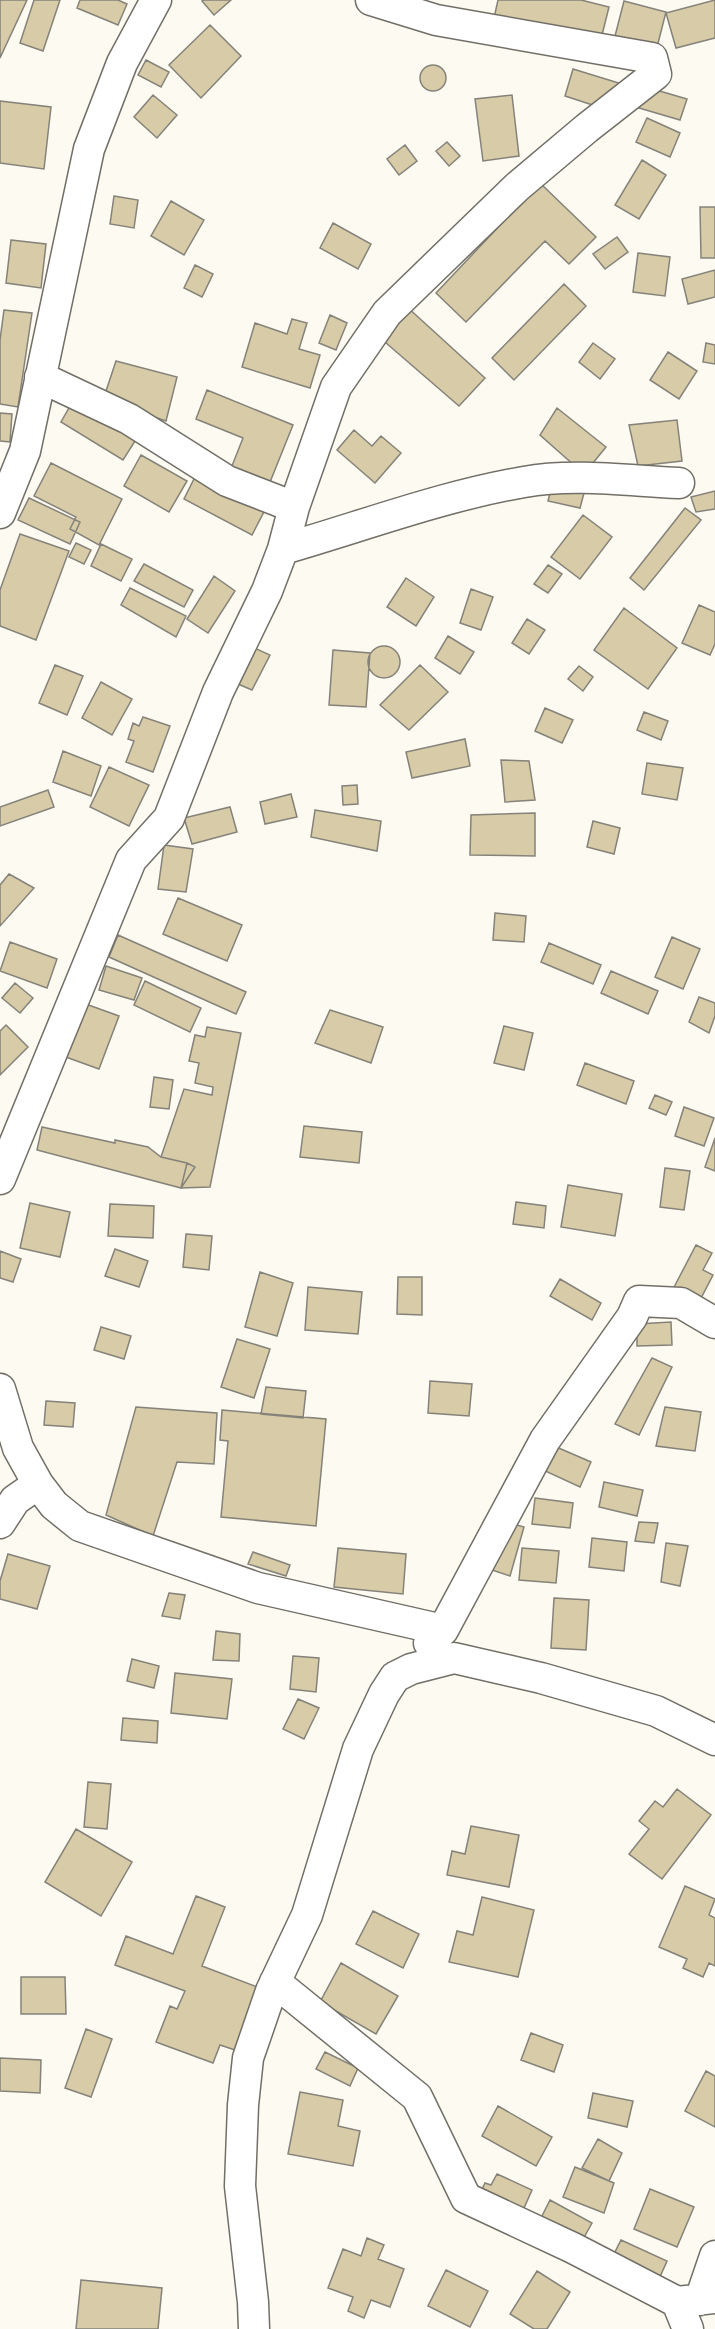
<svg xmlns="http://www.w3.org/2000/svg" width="715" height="2329" font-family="Manrope,sans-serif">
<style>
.building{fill:#d7cca7;stroke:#85827a;stroke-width:1.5}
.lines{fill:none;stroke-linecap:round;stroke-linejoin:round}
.minor-casing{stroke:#716f67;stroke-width:33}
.minor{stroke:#fff;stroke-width:30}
</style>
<rect width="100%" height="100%" fill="#fdfaf1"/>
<path class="building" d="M0,0h27l-27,58z
M34,0h26l-17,51 -23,-8z
M80,0h38l9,4 -9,21 -41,-17z
M204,0h27l-17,15 -12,-14z
M498,0h83l28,7 -9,36 -106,-25z
M715,0v38l-39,10 -10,-35z
M624,1l42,11 -10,39 -42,-11z
M210,25l31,31 -40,42 -32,-33z
M146,60l23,12 -8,15 -23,-12z
M420 78a13 13 0 1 1 26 0a13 13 0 1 1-26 0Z
M573,69l49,15 -8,28 -49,-16z
M646,87l41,12 -7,21 -41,-12z
M153,95l24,20 -20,23 -23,-21z
M512,95l7,61 -36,5 -8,-62z
M0,101l51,6 -7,62 -44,-6z
M647,118l33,15 -10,24 -34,-15z
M447,142l13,14 -11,10 -13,-15z
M405,145l12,16 -18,14 -12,-16z
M642,160l24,15 -27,44 -24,-14z
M540,183l56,54 -27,27 -24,-23 -79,81 -30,-29z
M114,196l24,4 -4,28 -24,-4z
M171,201l33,19 -20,35 -33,-19z
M700,207h15v51h-14z
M333,223l38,21 -13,25 -38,-21z
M617,237l11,15 -23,17 -12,-15z
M11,240l35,4 -5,44 -35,-5z
M638,253l32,4 -5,39 -32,-4z
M195,265l18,9 -11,23 -18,-9z
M715,270v27l-27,7 -6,-25z
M564,284l22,22 -72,74 -22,-22z
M406,306l79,72 -26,28 -81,-70z
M4,310l28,3 -14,94 -18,-3v-64z
M330,315l17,8 -11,27 -17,-7z
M292,319l15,4 -8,26 21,6 -10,33 -68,-21 13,-44 32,11z
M593,343l22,16 -15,20 -21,-17z
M706,343l9,2v19l-12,-2z
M668,352l29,19 -18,28 -29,-19z
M116,361l61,16 -11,44 -63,-21z
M207,390l86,35 -27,67 -38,-16 15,-38 -47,-19z
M74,399l63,39 -14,22 -62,-38z
M557,408l49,39 -22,27 -44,-39z
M0,413l12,1 -2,28 -10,-1z
M677,420l5,41 -44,5 -9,-41z
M354,430l18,16 9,-10 20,17 -26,30 -38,-33z
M141,455l46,26 -18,31 -45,-26z
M51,463l71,36 -23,46 -29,-16 6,-12 -42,-21z
M198,471l69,35 -15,29 -68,-36z
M552,485l32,8 -4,15 -32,-7z
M715,491v18l-19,3 -5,-15z
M29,498l51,24 -10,22 -52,-24z
M685,508l16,12 -57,70 -14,-12z
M583,515l29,22 -32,42 -29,-22z
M20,534l49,17 -33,89 -36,-14v-36z
M76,543l15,7 -7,14 -15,-7z
M101,544l31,15 -11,22 -30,-15z
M144,564l49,26 -9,17 -50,-26z
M548,565l14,9 -14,19 -14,-9z
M214,576l21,15 -27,42 -21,-14z
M406,578l28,19 -18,29 -29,-19z
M130,588l56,28 -10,21 -55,-32z
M471,589l22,8 -12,33 -21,-7z
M699,605l16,7v32l-5,11 -28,-12z
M624,608l53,40 -29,41 -54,-39z
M527,619l18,11 -16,24 -17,-11z
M448,636l26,16 -14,22 -25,-16z
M248,645l22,10 -18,35 -21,-9z
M368 662a16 16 0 1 1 32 0a16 16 0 1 1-32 0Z
M333,650l37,3 -4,54 -37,-2z
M55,665l28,11 -16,39 -28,-12z
M420,665l28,27 -39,38 -29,-25z
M579,666l14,11 -10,14 -15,-12z
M101,682l31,17 -20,36 -30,-17z
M545,708l28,12 -11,23 -27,-12z
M644,712l24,9 -7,19 -24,-10z
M143,717l27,9 -17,46 -27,-10 8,-21 -6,-2 5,-16 6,3z
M465,739l5,27 -58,12 -6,-26z
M63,751l38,15 -10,30 -38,-14z
M501,760l28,1 6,39 -30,2z
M647,763l36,5 -6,32 -35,-6z
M109,767l40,18 -20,41 -39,-19z
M357,785l1,19 -15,1 -1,-19z
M48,790l6,17 -54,19v-19z
M291,794l6,23 -32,7 -5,-22z
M230,807l7,25 -45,12 -8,-26z
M315,810l66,11 -4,30 -66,-14z
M535,813v43l-65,-1 1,-40z
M593,821l27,7 -6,26 -27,-7z
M164,845l29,4 -7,43 -28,-3z
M9,874l25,14 -34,38v-41z
M178,898l64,27 -15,36 -64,-27z
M495,913l31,3 -2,26 -31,-2z
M118,935l128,57 -10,22 -127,-57z
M672,937l28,12 -17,40 -28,-12z
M10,942l47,17 -10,29 -47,-17z
M549,943l52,22 -8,19 -52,-22z
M106,966l36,12 -8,22 -35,-10z
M611,971l47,20 -10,23 -47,-21z
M145,981l56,27 -11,24 -56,-27z
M15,983l18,15 -13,15 -18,-15z
M699,997l16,6v13l-6,17 -20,-11z
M83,1003l36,13 -20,53 -36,-13z
M330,1010l53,17 -12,36 -56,-20z
M6,1025l22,22 -28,28v-44z
M504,1026l29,7 -9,37 -30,-7z
M207,1027l34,6 -31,154 -29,1 14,-21 -8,-4 -26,-6 23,-68 28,6 1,-8 -18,-4 4,-20 -10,-2 6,-26 10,2z
M585,1063l49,18 -8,23 -49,-19z
M154,1077l19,3 -4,29 -19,-2z
M655,1095l17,7 -6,13 -17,-7z
M684,1107l30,11 -10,28 -29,-10z
M304,1126l58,6 -3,31 -59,-6z
M42,1127l73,16v-3l33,7 13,10 26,6 -6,25 -144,-38z
M715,1138v33l-10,-4z
M187,1163l8,4 -14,21z
M665,1168l25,3 -6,39 -24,-3z
M568,1185l54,9 -7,42 -54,-9z
M516,1202l30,4 -2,22 -31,-4z
M30,1203l40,9 -10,45 -40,-9z
M110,1204l44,2 -1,32 -45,-2z
M186,1234l26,2 -3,34 -26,-3z
M696,1245l16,8 -9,17 10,5 -14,27 -27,-11z
M115,1249l33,12 -9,26 -34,-11z
M0,1251l21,8 -8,23 -13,-4z
M260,1272l33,11 -16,53 -32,-9z
M398,1277h24v38l-25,-1z
M560,1279l41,24 -9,17 -42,-24z
M308,1287l54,5 -4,42 -53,-4z
M671,1322l1,23 -35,1v-22z
M101,1327l30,9 -7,23 -30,-9z
M237,1339l33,10 -16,49 -33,-11z
M652,1358l20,9 -33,68 -24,-11z
M430,1381l42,3 -3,32 -41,-3z
M266,1387l40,4 -3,27 -42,-4z
M46,1401l29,2 -2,24 -29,-2z
M136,1407l81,6 -3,51 -37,-2 -24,74 -47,-21z
M665,1407l36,5 -6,39 -39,-5z
M222,1410l104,9 -10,107 -95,-9 7,-76 -8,-1z
M554,1446l37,16 -11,25 -37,-17z
M604,1482l39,8 -6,26 -38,-9z
M535,1498l38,5 -3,25 -38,-4z
M506,1522l18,5 -14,49 -18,-6z
M639,1522l19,1 -4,20 -19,-2z
M592,1538l35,4 -3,29 -35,-4z
M666,1543l22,3 -8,40 -19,-4z
M338,1548l68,6 -3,40 -69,-7z
M522,1548l37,3 -3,32 -37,-3z
M253,1552l37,13 -4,11 -38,-12z
M8,1554l42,12 -13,43 -37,-10v-18z
M169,1593l16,2 -5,24 -18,-3z
M554,1598l35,2 -3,50 -35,-2z
M216,1631l24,3 -1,27 -26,-1z
M293,1656l26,2 -3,34 -26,-3z
M132,1659l27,7 -5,22 -27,-7z
M175,1673l57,6 -5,40 -56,-6z
M298,1699l21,9 -15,31 -21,-10z
M123,1718l35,3 -1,22 -36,-3z
M88,1782l23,2 -4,45 -23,-2z
M677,1789l34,26 -49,64 -33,-25 20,-25 -10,-8 16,-20 8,6z
M471,1826l48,9 -10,52 -62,-12 5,-24 13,3z
M76,1829l56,33 -31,54 -56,-34z
M685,1886l30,13 -6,16 6,3v48l-6,-3 -6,14 -20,-9 4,-9 -28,-12z
M196,1896l29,11 -23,59 58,22 -25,62 -15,-5 -7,18 -57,-21 14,-36 7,3 8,-18 -70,-26 11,-29 47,18z
M482,1897l52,13 -16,67 -69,-15 8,-31 16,4z
M373,1911l46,23 -16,34 -47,-24z
M341,1963l57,33 -22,38 -56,-32z
M21,1977h44l1,37h-45z
M86,2029l26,10 -21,58 -26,-9z
M531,2033l32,12 -9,27 -33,-12z
M325,2052l33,16 -8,18 -34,-17z
M0,2058l41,2 -1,33 -40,-2z
M706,2071l9,5v51l-30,-16z
M300,2092l43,8 -5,26 22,5 -7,35 -65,-12z
M593,2093l40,8 -6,26 -39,-9z
M498,2106l54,31 -16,29 -54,-30z
M598,2139l24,14 -13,28 -27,-13z
M575,2167l39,16 -10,30 -41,-16z
M497,2174l35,16 -12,27 -42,-19 7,-15 6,2z
M650,2189l44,18 -17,40 -43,-18z
M550,2200l42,23 -14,25 -41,-22z
M367,2238l17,7 -6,14 26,10 -14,38 -19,-7 -7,18 -16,-7 5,-14 -25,-9 15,-39 18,7z
M621,2240l46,21 -8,18 -47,-21z
M446,2270l42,21 -18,36 -42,-21z
M537,2271l33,21 -23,37h-13l-24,-15z
M81,2280l81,8 -4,41h-82z"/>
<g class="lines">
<defs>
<path id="minor" d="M40,377l89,42 98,62 67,26
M0,513l25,-62 64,-302 33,-86 34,-63
M283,549l11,-42 42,-120 51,-74 130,-126 70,-59 69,-54 -4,-16 -216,-38 -65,-20
M0,1179l131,-319 38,-42 49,-126 49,-101 16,-42c80,-23 159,-53 241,-67 49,-9 106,-1 155,1
M0,1389l18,59 20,36 16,21 26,21 178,62 185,42
M0,1523l15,-23 23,-16
M429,1643l14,-13 102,-190 87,-123 7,-16 42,2 34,20
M275,1982l142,115 49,101 107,50 104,54 38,-4
M700,2300l15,-44
M677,2302l11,27
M254,2329l-1,-27 -13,-116 3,-81 5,-47 23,-67 36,-76 51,-166 26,-55 11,-17 16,-8 43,-11 87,20 115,33 59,29"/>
</defs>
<use href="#minor" class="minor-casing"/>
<use href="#minor" class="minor"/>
</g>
</svg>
